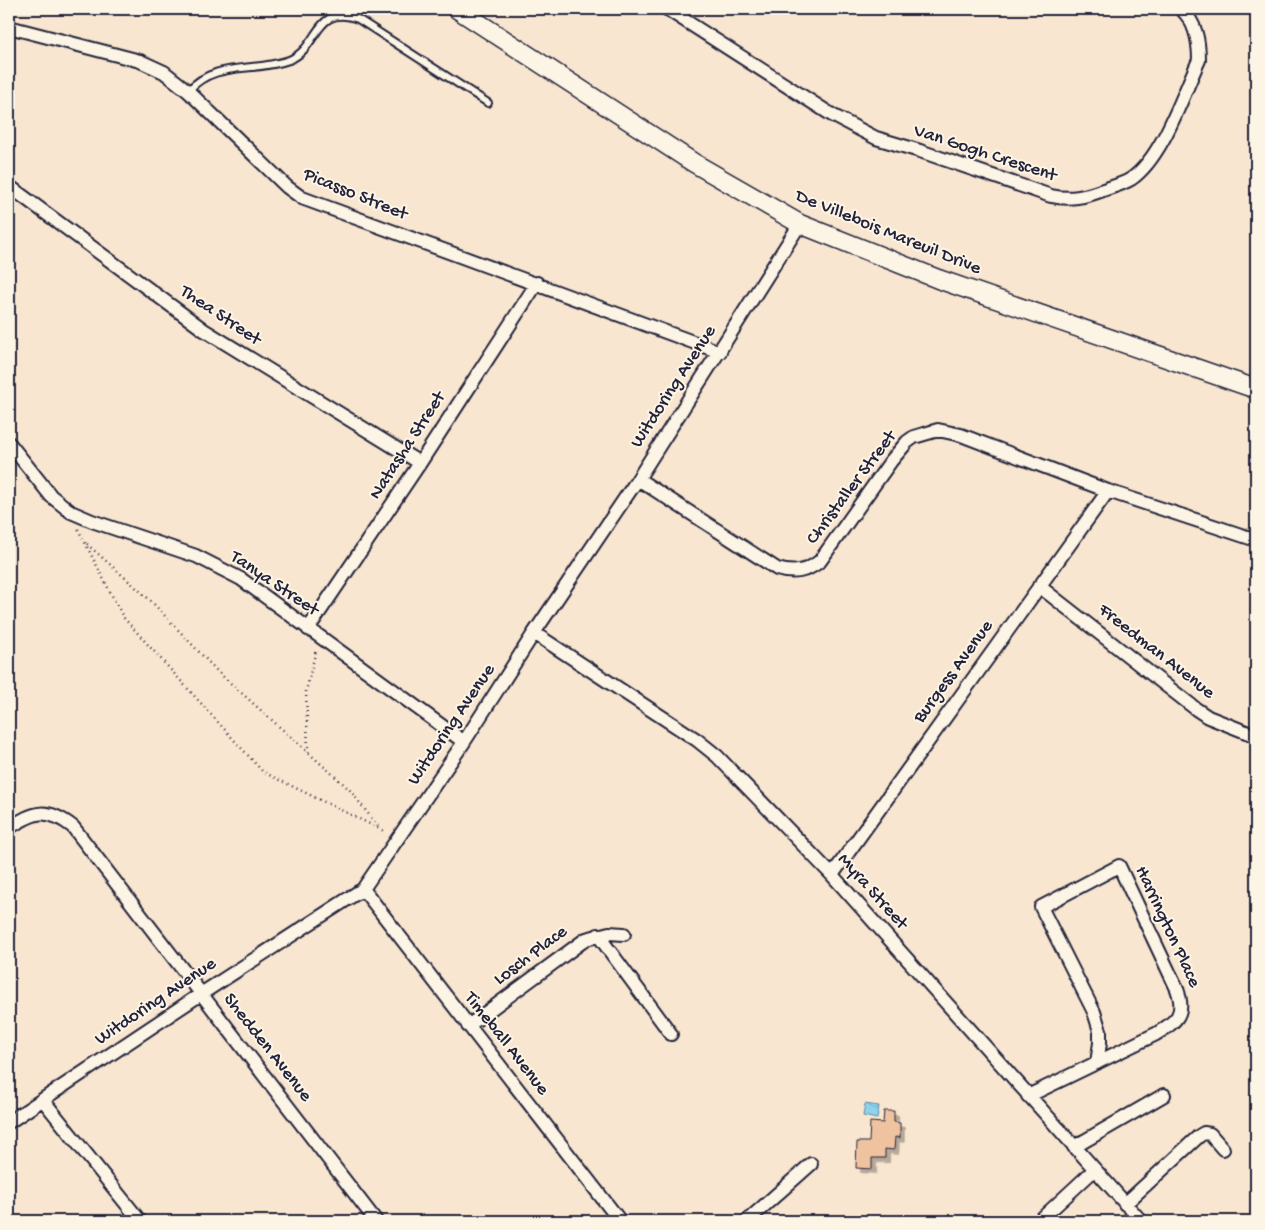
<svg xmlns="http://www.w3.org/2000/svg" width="1265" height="1230" font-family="'Gochi Hand',sans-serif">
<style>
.water{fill:url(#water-waves);stroke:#628ca6}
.building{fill:#f0c3a0;stroke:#22223b;filter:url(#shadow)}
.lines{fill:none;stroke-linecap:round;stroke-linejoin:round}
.lane-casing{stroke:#22223b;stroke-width:10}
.street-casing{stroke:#22223b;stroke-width:16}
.secondary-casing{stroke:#22223b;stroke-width:21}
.path{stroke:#22223b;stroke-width:2.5;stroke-dasharray:1 4;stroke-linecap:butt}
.lane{stroke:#fcf5e5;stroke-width:6}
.street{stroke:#fcf5e5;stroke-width:12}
.secondary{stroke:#fcf5e5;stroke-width:18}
.labels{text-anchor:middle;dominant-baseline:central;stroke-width:4;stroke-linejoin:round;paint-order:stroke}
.street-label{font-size:19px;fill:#22223b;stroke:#fcf5e5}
</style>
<defs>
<pattern id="water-waves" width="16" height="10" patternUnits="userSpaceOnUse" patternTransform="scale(1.25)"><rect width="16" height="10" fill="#8cd3ee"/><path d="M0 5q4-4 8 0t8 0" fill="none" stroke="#78b5cd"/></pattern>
<filter id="shadow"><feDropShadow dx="4.5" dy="4.5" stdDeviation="0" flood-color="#0004"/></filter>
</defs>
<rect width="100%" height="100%" fill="#f8e6d0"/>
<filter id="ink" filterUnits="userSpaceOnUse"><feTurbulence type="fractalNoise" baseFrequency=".02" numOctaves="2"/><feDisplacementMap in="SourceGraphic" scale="10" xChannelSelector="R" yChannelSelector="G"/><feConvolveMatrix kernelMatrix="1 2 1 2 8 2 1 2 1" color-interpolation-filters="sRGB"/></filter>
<g filter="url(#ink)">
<path class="water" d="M865,1104l14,2 -2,13 -14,-3z"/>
<path class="building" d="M884,1111h10v11l6,1v15l-5,-1 -1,13 -9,-1v9h-13v11l-16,-1 1,-26h12l1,-20 13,1z"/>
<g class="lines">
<defs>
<path id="lane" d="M188,91c27,-31 66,-18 101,-31 31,-12 25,-57 69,-41l130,84"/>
<path id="street" d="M667,9l165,106 44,23 44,13 131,45c19,4 34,1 52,-6 9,-3 20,-6 28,-11 32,-22 52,-85 68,-119 0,-19 -3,-38 -18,-51
M9,27l131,34 24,11 24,19 99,96 15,11 418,154
M9,186l195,144 216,133
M9,443l42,53 20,16 21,9 104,35 45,23 223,163
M638,479l139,90c17,5 29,3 43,-8l71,-100 16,-19 7,-5 24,-7 23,5 147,56 148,49
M1039,586l157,123 12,8 48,19
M308,629l112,-166 117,-180
M534,633l163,107 20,16 115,119 309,346
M9,828c26,-17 38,-21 64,-1l303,394
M832,875l276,-384
M363,889l257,332
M598,935l73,99
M468,1026l118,-87 23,-6 15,1
M1028,1096l128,-62c21,-13 30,-20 21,-45l-58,-123 -78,41 53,105 6,19v12l-3,20
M43,1100l97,121
M9,1122l192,-128 162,-105 101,-147 70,-109 104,-154 162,-255
M1074,1147l90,-52
M1125,1204l74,-68 5,-3 6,1 13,15
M747,1221l64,-57
M1039,1221l55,-51"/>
<path id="secondary" d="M457,9l237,154 106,61 138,55 318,110"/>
</defs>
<use href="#lane" class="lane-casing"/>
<use href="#street" class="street-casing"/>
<use href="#secondary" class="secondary-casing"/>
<path class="path" d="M78,529l45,88 140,155 123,60
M87,544l63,56 68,72 131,117 31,40
M308,752l-2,-61 10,-41"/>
<use href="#lane" class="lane"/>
<use href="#street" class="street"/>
<use href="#secondary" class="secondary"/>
</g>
</g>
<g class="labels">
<g class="street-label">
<text transform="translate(985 154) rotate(18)">Van Gogh Crescent</text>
<text transform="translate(355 195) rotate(22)">Picasso Street</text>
<text transform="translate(888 233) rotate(22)">De Villebois Mareuil Drive</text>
<text transform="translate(220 316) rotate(34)">Thea Street</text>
<text transform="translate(674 387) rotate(-57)">Witdoring Avenue</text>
<text transform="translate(408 446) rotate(-57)">Natasha Street</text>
<text transform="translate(852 488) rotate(-53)">Christaller Street</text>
<text transform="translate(274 584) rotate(34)">Tanya Street</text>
<text transform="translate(1156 652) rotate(38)">Freedman Avenue</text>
<text transform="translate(954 672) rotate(-54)">Burgess Avenue</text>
<text transform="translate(452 725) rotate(-56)">Witdoring Avenue</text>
<text transform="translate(872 892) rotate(48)">Myra Street</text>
<text transform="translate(1167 927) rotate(65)">Harrington Place</text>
<text transform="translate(531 956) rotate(-37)">Losch Place</text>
<text transform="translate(156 1002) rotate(-34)">Witdoring Avenue</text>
<text transform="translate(506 1044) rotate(52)">Timeball Avenue</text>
<text transform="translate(267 1048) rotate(52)">Shedden Avenue</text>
</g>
</g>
<rect width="1265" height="1230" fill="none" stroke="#fcf5e5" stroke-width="30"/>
<rect x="15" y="15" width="1235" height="1200" fill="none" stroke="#22223b" stroke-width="2" filter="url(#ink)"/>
</svg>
